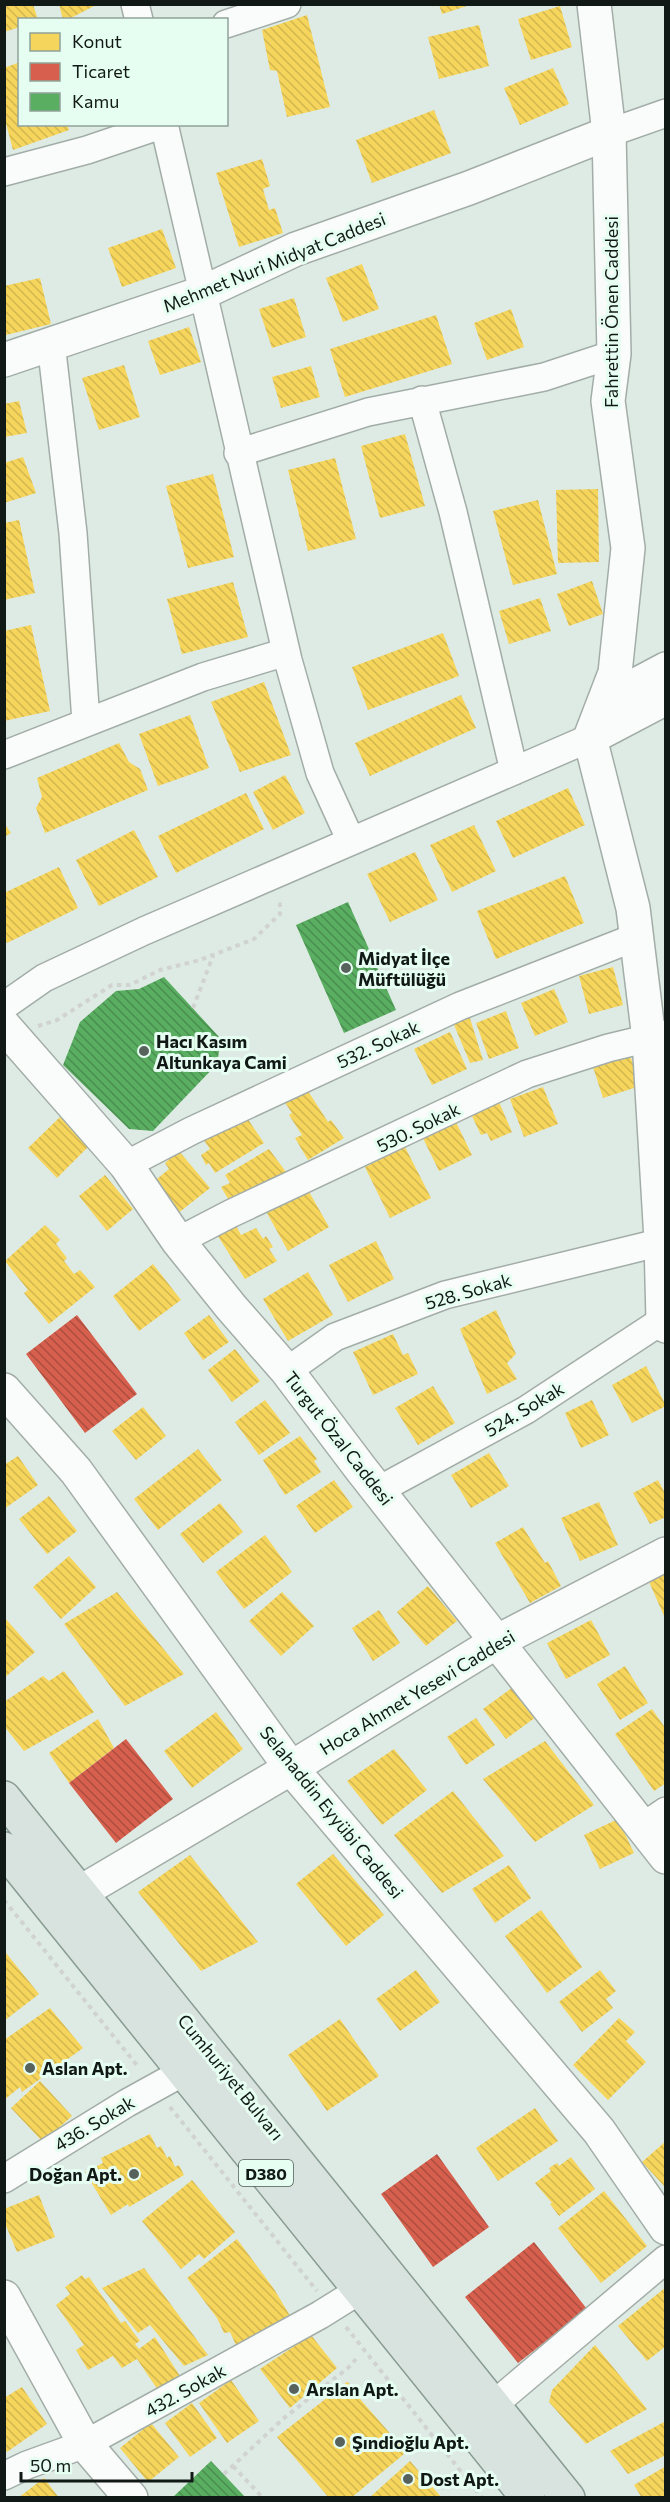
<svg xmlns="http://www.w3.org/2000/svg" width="670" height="2502" font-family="Commissioner,sans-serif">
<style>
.homes{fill:url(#homes-back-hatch)}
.shops{fill:url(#shops-back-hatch)}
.public{fill:url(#public-back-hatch)}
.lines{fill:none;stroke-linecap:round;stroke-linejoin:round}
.minor-casing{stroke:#a3ada8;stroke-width:30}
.tertiary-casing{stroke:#a3ada8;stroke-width:36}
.primary-casing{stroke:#889c93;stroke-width:36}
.path{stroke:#d0d3d1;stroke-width:4;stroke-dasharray:4.5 4.5;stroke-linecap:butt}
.minor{stroke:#fafcfb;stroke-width:27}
.tertiary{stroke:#fafcfb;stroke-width:33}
.primary{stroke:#d8e2de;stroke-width:33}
.poi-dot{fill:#58625d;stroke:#e6fef1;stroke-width:2}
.labels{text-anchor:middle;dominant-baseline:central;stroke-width:6;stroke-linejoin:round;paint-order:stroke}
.shield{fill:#e6fef1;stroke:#505e57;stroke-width:1.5}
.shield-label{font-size:16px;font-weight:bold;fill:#101915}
.street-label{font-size:18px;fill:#101915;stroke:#e6fef1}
.poi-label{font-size:18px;font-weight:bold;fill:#101915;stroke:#e6fef1;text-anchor:start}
</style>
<defs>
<pattern id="homes-back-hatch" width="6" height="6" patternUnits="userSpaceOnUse" patternTransform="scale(1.5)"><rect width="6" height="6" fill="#f6d55c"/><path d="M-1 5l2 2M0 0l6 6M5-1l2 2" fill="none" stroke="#d2b64f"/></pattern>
<pattern id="shops-back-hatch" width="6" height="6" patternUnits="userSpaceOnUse" patternTransform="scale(1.5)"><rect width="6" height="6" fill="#d6604d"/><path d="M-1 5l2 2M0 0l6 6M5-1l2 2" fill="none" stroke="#ac4e3f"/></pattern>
<pattern id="public-back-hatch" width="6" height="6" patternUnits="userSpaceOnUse" patternTransform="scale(1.5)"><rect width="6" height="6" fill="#5aae61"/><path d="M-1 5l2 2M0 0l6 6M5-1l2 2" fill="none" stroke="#498d4f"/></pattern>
</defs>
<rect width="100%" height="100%" fill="#deebe4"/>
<path class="homes" d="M4,4h29l5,16h-18v7l-16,5z
M59,4h39l-31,16h-4z
M439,4h31v1l-28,9z
M560,6l12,41 -41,13 -13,-41z
M307,15l23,92 -43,10 -10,-46 -7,-1 -8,-40z
M479,25l10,41 -50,13 -11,-42z
M20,62v62h47l2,6 -56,20 -9,-34v-48z
M553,68l16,36 -49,21 -16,-37z
M434,110l17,43 -79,30 -16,-43z
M262,159l8,27 -7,3 6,21 6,-2 8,25 -44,14 -23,-74z
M162,229l14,39 -54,19 -14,-39z
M362,264l17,45 -36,13 -17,-44z
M40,278l11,46 -45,11 -2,-49z
M294,298l12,39 -34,11 -13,-39z
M511,309l13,38 -37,13 -13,-37z
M436,315l16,49 -107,33 -15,-48z
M189,327l12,35 -41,13 -12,-34z
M124,365l16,52 -41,13 -17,-52z
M311,366l9,31 -39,11 -9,-31z
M19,401l8,32 -23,4v-33z
M405,434l20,72 -45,12 -19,-72z
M23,457l13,36 -32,10v-40z
M335,458l21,81 -48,12 -20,-81z
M213,474l21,83 -46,11 -22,-82z
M598,489l1,73 -41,1 -2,-73z
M538,500l19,74 -44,11 -20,-74z
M19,520l16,73 -31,7v-77z
M592,581l11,33 -34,12 -12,-32z
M233,582l15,55 -66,17 -15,-55z
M540,598l11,33 -42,13 -10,-33z
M31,625l19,86 -46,10v-90z
M443,633l16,43 -91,34 -16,-43z
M264,682l27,73 -51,17 -29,-70z
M461,695l15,33 -106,48 -15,-33z
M190,715l19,53 -51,18 -19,-52z
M119,743l10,19 11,7 8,21 -103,43 -9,-25 6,-11 -5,-19z
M285,775l20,38 -32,17 -20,-38z
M568,788l17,37 -72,33 -17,-37z
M246,793l18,36 -88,44 -18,-37z
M4,823l7,10 -7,4z
M474,825l22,46 -44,21 -22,-47z
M134,830l24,47 -59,29 -23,-46z
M415,852l23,48 -48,22 -23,-48z
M59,867l19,41 -71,35 -3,-5v-45z
M565,876l19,47 -88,36 -19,-48z
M613,967l10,38 -34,9 -10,-38z
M554,989l14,33 -33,14 -14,-33z
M506,1011l13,37 -30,11 -13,-36z
M469,1015l14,45 -13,3 -18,-43z
M450,1032l17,37 -35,16 -18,-36z
M630,1055l10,31 -37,12 -10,-31z
M543,1087l15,37 -34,13 -14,-38z
M306,1088l22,34 3,-2 13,18 -36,22 -13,-22 7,-3 -13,-20 3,-2 -8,-12z
M499,1102l13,30 -21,9 -4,-8 -6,2 -10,-21z
M245,1115l19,28 -49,30 -6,-10 -3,2 -5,-10 9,-6 -7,-10z
M453,1116l19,39 -33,16 -19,-39z
M60,1117l29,29 -32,32 -29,-30z
M405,1147l26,51 -41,20 -25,-51z
M269,1149l17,23 -56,30 -9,-15 9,-4 -5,-8z
M179,1151l31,37 -33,26 -25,-31 17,-14 -4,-6z
M105,1175l28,34 -26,22 -28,-35z
M308,1190l21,37 -41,24 -21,-38z
M235,1224l6,11 15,-7 7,11 3,-3 7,11 -4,2 8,12 -32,18 -29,-46z
M45,1225l15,15 -4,4 11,14 -3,3 10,13 6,-4 15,17 -46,37 -25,-31 4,-3 -23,-29z
M376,1241l18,38 -46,23 -19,-37z
M153,1264l28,36 -42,31 -26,-35z
M308,1272l25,43 -45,26 -25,-42z
M496,1310l20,44 -9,9 10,16 -30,15 -27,-65z
M209,1315l20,27 -26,18 -19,-27z
M393,1334l10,21 5,-2 10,21 -45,21 -20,-43z
M235,1349l25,32 -28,21 -24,-32z
M646,1366l20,40 -34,17 -20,-38z
M433,1386l22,37 -37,22 -23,-37z
M265,1400l25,33 -31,22 -24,-33z
M592,1400l17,35 -28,13 -16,-35z
M143,1407l23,29 -30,24 -24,-29z
M300,1436l17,23 -3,2 7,11 -36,23 -22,-35z
M198,1449l24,31 -64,50 -24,-31z
M489,1453l20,33 -38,22 -20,-33z
M18,1456l20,29 -34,24v-44z
M334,1480l19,27 -38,26 -19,-27z
M658,1480l8,15v22l-16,7 -17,-31z
M49,1496l28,35 -30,23 -28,-35z
M599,1502l19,43 -38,16 -19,-43z
M220,1503l23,29 -40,31 -23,-29z
M523,1527l22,36 3,-2 13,25 -31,17 -35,-60z
M265,1535l27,37 -48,37 -28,-37z
M69,1556l27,31 -35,32 -28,-32z
M666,1568v47l-2,1 -17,-39z
M428,1586l29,35 -31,25 -29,-34z
M117,1592l67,82 -59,32 -61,-82z
M282,1592l32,34 -33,30 -32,-35z
M379,1610l21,33 -27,18 -21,-33z
M4,1617l31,35 -31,26z
M591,1620l19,35 -44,24 -19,-36z
M625,1666l23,37 -28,17 -23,-36z
M64,1671l30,41 -70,39 -20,-25v-24l39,-26 6,5z
M513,1687l23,30 -30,22 -23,-30z
M652,1709l14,20v54l-12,8 -39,-57z
M216,1712l27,37 -51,39 -28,-37z
M476,1718l19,27 -29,20 -19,-28z
M98,1719l16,29 -45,35 -20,-30z
M545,1741l49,64 -59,37 -52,-63z
M394,1749l33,41 -45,35 -35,-44z
M453,1791l51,65 -62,37 -48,-58z
M618,1819l16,34 -34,16 -16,-34z
M333,1854l51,61 -38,31 -50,-62z
M190,1855l68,87 -57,29 -63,-79z
M509,1865l22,33 -36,25 -23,-34z
M541,1910l41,57 -35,26 -42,-57z
M6,1953l33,41 -35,27v-67z
M416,1970l24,32 -40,29 -24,-32z
M600,1970l16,21 -10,8 7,9 -31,24 -23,-30z
M50,2008l33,40 -61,44 -2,-5 -16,13v-60z
M619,2018l16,14 -9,9 20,21 -38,38 -35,-35z
M340,2019l39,57 -52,35 -39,-56z
M40,2081l32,35 -29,26 -32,-34z
M535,2108l23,33 -60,40 -22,-33z
M150,2134l7,14 4,-2 6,12 3,-2 5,11 4,-2 5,10 -55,32 -1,-3 -17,11 -26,-43 18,-9 -2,-5z
M666,2141v47l-24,-26z
M571,2157l24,32 -36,27 -9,-12 2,-1 -17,-20 16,-12 -2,-3 8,-5 2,3z
M192,2180l43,52 -31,27 -5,-5 -18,15 -39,-48z
M604,2191l43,55 -46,37 -43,-55z
M39,2195l16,42 -38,15 -13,-31v-12z
M237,2239l37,50 18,30 -56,26 -6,-13 -6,1 -7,-15 -30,-40z
M144,2268l64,87 -24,11 -34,-41 -12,8 -36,-45z
M82,2275l3,4 4,-2 32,46 4,-2 15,20 -5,3 4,5 16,-12 25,39 -22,14 -21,-31 -15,9 -9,-12 -25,14 -12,-20 8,-5 -28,-40 14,-11 -5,-7z
M666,2287v59l-19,15 -29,-35z
M311,2335l26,33 -47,40 -30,-39z
M595,2345l52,64 -61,35 -37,-42 3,-12z
M231,2380l28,41 -32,22 -28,-40z
M347,2382l6,4 7,13 41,47 3,8 -53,44h-22l-52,-61z
M22,2387l25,37 -40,28 -3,-4v-50z
M192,2403l25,35 -27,19 -25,-34z
M666,2421v34l-38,19 -18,-23z
M151,2423l28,34 -31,25 -28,-34z
M410,2461l32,37h-73z
M666,2466v32h-24l-8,-13z
M44,2478l15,20h-41z"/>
<path class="shops" d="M77,1315l60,79 -52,39 -59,-79z
M126,1739l47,60 -57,44 -47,-60z
M437,2154l52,73 -56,40 -52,-73z
M534,2242l53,67 -69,54 -53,-66z"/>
<path class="public" d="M348,902l48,108 -52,23 -48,-108z
M164,977l57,62 -4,25 -64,67 -24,-2 -66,-64 17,-43 36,-31 23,-2z
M211,2461l35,37h-74z"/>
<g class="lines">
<defs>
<path id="minor" d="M135,4l4,16
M226,24l61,-20
M164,124l124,536 32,113 31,68
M609,133l57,-20
M4,172l83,-22 77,-26
M51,343l22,190 13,189
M422,400l31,112 61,259
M238,453l130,-41 176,-35 70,-23
M4,755l199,-78 83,-25
M4,1006l40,-28 100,-47 446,-193
M126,1165l65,-34 269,-125 176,-69
M178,1241l52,-27 297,-140 81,-26 58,-14
M287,1371l48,-34 110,-42 221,-54
M379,1490l147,-80 137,-90
M641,1828l25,-17
M4,2179l123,-76 58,-32
M492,2406l174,-147
M4,2476l23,-11 58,-21 235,-129 40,-25"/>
<path id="tertiary" d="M594,4l15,129 5,221 -6,47 20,147 -13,125 -25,65 43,170 16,131 12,201 2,80 3,6
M4,360l198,-67 94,-44 173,-61 140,-55
M604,702l62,-33
M590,738l76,-40
M4,1026l122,139 52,76 53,66 56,64 74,98 305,388
M4,1390l72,81 215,297 308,363 67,97
M81,1892l210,-124 207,-127 168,-87
M4,2297l81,147 46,54"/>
<path id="primary" d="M4,1798l564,700
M4,1849l524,649"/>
</defs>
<use href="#minor" class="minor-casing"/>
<use href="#tertiary" class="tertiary-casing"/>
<use href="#primary" class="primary-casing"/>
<path class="path" d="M193,1008l20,-52
M38,1026l19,-6 55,-35h18l30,-15 40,-10 54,-21 26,-25v-15
M4,1900l135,168
M170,2107l147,184
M346,2327l136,171
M233,2466l30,32
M224,2474l60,-56 64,-50 8,-9"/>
<use href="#minor" class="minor"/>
<use href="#tertiary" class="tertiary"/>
<use href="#primary" class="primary"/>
</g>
<g class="poi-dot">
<circle cx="346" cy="968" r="6"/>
<circle cx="144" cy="1051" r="6"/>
<circle cx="30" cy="2068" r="6"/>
<circle cx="134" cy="2174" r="6"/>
<circle cx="294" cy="2389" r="6"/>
<circle cx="340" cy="2442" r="6"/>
<circle cx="408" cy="2479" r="6"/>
</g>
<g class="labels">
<rect class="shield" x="239" y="2160" width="54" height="26" rx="4.5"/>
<g class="shield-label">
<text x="266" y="2173">D380</text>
</g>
<g class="street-label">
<text transform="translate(274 262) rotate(-22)">Mehmet Nuri Midyat Caddesi</text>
<text transform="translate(611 312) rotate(-90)">Fahrettin Önen Caddesi</text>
<text transform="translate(378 1044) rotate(-25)">532. Sokak</text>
<text transform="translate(418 1127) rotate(-26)">530. Sokak</text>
<text transform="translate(468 1291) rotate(-16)">528. Sokak</text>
<text transform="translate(524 1409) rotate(-31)">524. Sokak</text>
<text transform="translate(339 1438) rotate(52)">Turgut Özal Caddesi</text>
<text transform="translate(417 1692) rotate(-31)">Hoca Ahmet Yesevi Caddesi</text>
<text transform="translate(332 1812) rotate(51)">Selahaddin Eyyübi Caddesi</text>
<text transform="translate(231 2077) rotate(51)">Cumhuriyet Bulvarı</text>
<text transform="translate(94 2123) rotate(-31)">436. Sokak</text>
<text transform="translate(185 2390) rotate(-29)">432. Sokak</text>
</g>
<g class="poi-label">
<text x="358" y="958">Midyat İlçe<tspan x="358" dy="21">Müftülüğü</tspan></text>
<text x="156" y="1041">Hacı Kasım<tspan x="156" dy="21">Altunkaya Cami</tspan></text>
<text x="42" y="2068">Aslan Apt.</text>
<text x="122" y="2174" text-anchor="end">Doğan Apt.</text>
<text x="306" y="2389">Arslan Apt.</text>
<text x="352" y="2442">Şındioğlu Apt.</text>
<text x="420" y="2479">Dost Apt.</text>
</g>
</g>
<rect width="670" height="2502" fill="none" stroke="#101915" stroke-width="12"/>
<rect x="18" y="18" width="210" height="108" fill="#e6fef1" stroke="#90a299" stroke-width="1.5"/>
<rect x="30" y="33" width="30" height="18" fill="#f6d55c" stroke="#90a299" stroke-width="1.5"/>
<text x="72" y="48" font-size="18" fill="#101915">Konut</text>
<rect x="30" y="63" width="30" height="18" fill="#d6604d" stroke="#90a299" stroke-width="1.5"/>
<text x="72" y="78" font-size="18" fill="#101915">Ticaret</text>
<rect x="30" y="93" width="30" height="18" fill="#5aae61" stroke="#90a299" stroke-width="1.5"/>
<text x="72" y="108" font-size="18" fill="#101915">Kamu</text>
<path d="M21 2472v9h171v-9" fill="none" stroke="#101915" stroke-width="3"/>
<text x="30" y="2472" font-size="18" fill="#101915" stroke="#e6fef1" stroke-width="4.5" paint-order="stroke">50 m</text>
</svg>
